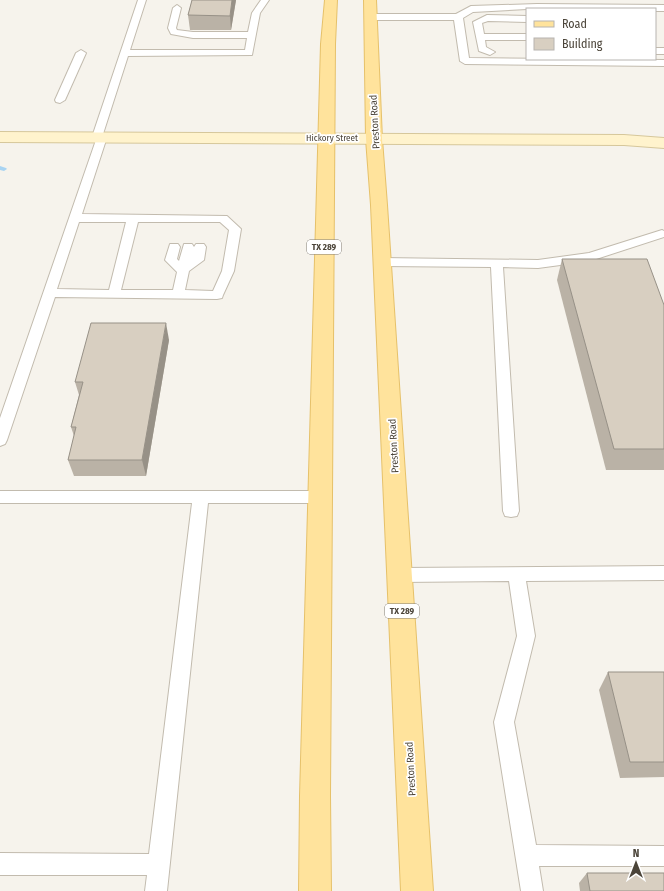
<svg xmlns="http://www.w3.org/2000/svg" width="664" height="891" viewBox="0 0 664 891" font-family="'Fira Sans Condensed',sans-serif">
<rect width="100%" height="100%" fill="#f6f3ec"/>
<g fill="none" stroke-linecap="round" stroke-linejoin="round">
<path fill="#a9d4f2" fill-rule="evenodd" d="M 0,166 L 6,168 L 7,169 L 4,171 L 0,170 Z"/>
<g stroke="#c2bbae" stroke-width="2">
<g id="lane">
<path d="M 138,0 L 146,0 L 130,50 L 245,50 L 247,38 L 193,38 L 171,34 L 168,28 L 173,8 L 177,5 L 181,8 L 176,28 L 177,30 L 193,32 L 248,32 L 252,13 L 261,0 L 269,0 L 260,13 L 252,55 L 128,56 L 103,134 L 107,137 L 82,214 L 227,216 L 241,229 L 234,271 L 223,295 L 222,298 L 217,299 L 55,297 L 7,440 L 5,444 L 0,446 L 0,418 L 96,140 L 92,137 ZM 79,222 L 126,222 L 109,290 L 57,289 ZM 138,222 L 220,222 L 229,230 L 222,271 L 213,291 L 185,290 L 189,271 L 204,260 L 206,247 L 204,244 L 196,244 L 194,247 L 192,244 L 184,244 L 179,261 L 177,259 L 180,247 L 178,244 L 170,244 L 165,260 L 177,272 L 173,290 L 121,290 Z"/>
<path d="M 537,4 L 664,5 L 664,11 L 655,11 L 655,9 L 527,9 L 473,12 L 463,18 L 469,58 L 664,60 L 664,66 L 465,64 L 460,61 L 454,20 L 370,20 L 366,17 L 370,14 L 456,14 L 471,6 Z"/>
<path d="M 487,15 L 527,16 L 527,22 L 488,21 L 482,23 L 484,34 L 527,34 L 527,40 L 485,40 L 486,47 L 495,52 L 490,55 L 479,51 L 473,22 Z"/>
<rect x="655" y="48" width="9" height="6"/>
<path d="M 81,50 L 86,53 L 65,100 L 60,103 L 56,102 L 55,100 L 76,53 Z"/>
<path d="M 662,230 L 664,231 L 664,237 L 590,261 L 538,268 L 503,267 L 519,511 L 517,516 L 511,517 L 505,516 L 503,511 L 491,267 L 382,266 L 378,265 L 376,262 L 378,259 L 382,258 L 538,260 L 589,253 Z"/>
<path d="M 0,491 L 321,491 L 327,493 L 329,497 L 327,501 L 321,503 L 208,503 L 167,891 L 145,891 L 147,875 L 0,875 L 0,853 L 149,854 L 192,503 L 0,503 Z"/>
<path d="M 664,566 L 664,580 L 526,581 L 535,636 L 514,722 L 536,845 L 664,846 L 664,866 L 539,866 L 543,891 L 521,891 L 494,722 L 517,636 L 509,581 L 400,582 L 394,580 L 392,575 L 394,570 L 400,568 Z"/>
</g>
</g>
<g stroke="#d6c79b" stroke-width="2">
<path id="secondary" d="M 0,132 L 624,135 L 664,138 L 664,148 L 624,145 L 0,142 Z"/>
</g>
<g stroke="#e6c16a" stroke-width="2">
<g id="primary">
<path d="M 325,0 L 337,0 L 335,44 L 330,796 L 331,891 L 299,891 L 300,796 L 321,44 Z"/>
<path d="M 364,0 L 376,0 L 382,139 L 387,205 L 433,891 L 401,891 L 371,205 L 366,139 Z"/>
</g>
</g>
<use href="#lane" fill="#fff" fill-rule="evenodd"/>
<use href="#secondary" fill="#fff3cd" fill-rule="evenodd"/>
<use href="#primary" fill="#ffe39c" fill-rule="evenodd"/>
</g>
<g fill="#bab2a6">
<path d="M 192,0 L 236,0 L 231,30 L 190,30 L 188,15 Z"/>
<path d="M 562,259 L 664,305 L 664,470 L 606,470 L 557,280 Z"/>
<path d="M 169,340 L 146,476 L 74,476 L 68,460 L 74,436 L 71,427 L 79,395 L 75,382 Z"/>
<path d="M 608,672 L 664,672 L 664,777 L 620,778 L 599,690 Z"/>
<path d="M 587,873 L 664,891 L 580,891 L 579,883 Z"/>
</g>
<g fill="#979187">
<path d="M 232,0 L 236,0 L 231,30 L 230,16 Z"/>
<path d="M 166,323 L 169,340 L 146,476 L 142,460 Z"/>
</g>
<g fill="#d8cfc1" stroke="#979187">
<path d="M 192,0 L 232,0 L 230,16 L 188,15 Z"/>
<path d="M 562,259 L 647,259 L 664,305 L 664,449 L 614,449 Z"/>
<path d="M 91,323 L 166,323 L 142,460 L 68,460 L 76,427 L 71,427 L 83,382 L 75,382 Z"/>
<path d="M 608,672 L 664,672 L 664,762 L 630,762 Z"/>
<path d="M 587,873 L 664,873 L 664,891 L 590,891 Z"/>
</g>
<g text-anchor="middle" stroke-width="3.5" stroke-linejoin="round" paint-order="stroke">
<g font-size="9" fill="#4b4439" stroke="#fff">
<text x="332" y="141">Hickory Street</text>
</g>
<g fill="#fff" stroke="#817c74" stroke-width="1">
<rect x="307" y="240" width="34" height="14" rx="3"/>
<rect x="385" y="604" width="34" height="14" rx="3"/>
</g>
<g font-size="9" font-weight="bold" fill="#4b4439">
<text x="324" y="250">TX 289</text>
<text x="402" y="614">TX 289</text>
</g>
<g font-size="10" fill="#4b4439" stroke="#fff">
<text transform="translate(374 122) rotate(-93)" y="4">Preston Road</text>
<text transform="translate(393 446) rotate(-93)" y="4">Preston Road</text>
<text transform="translate(410 769) rotate(-93)" y="4">Preston Road</text>
</g>
</g>
<rect x="526" y="8" width="130" height="52" fill="#ffffff" stroke="#b7b4b0"/>
<rect x="534" y="21" width="20" height="6" fill="#ffe39c" stroke="#b7b4b0"/>
<text x="562" y="28" font-size="12" fill="#4b4439">Road</text>
<rect x="534" y="38" width="20" height="12" fill="#d8cfc1" stroke="#b7b4b0"/>
<text x="562" y="48" font-size="12" fill="#4b4439">Building</text>
<g transform="translate(636 863)" stroke="#ffffff" stroke-width="3" paint-order="stroke">
<path d="M0-3L7 15L0 10L-7 15Z" fill="#4b4439"/>
<text y="-6" font-size="11" font-weight="bold" text-anchor="middle" fill="#4b4439">N</text>
</g>
</svg>
